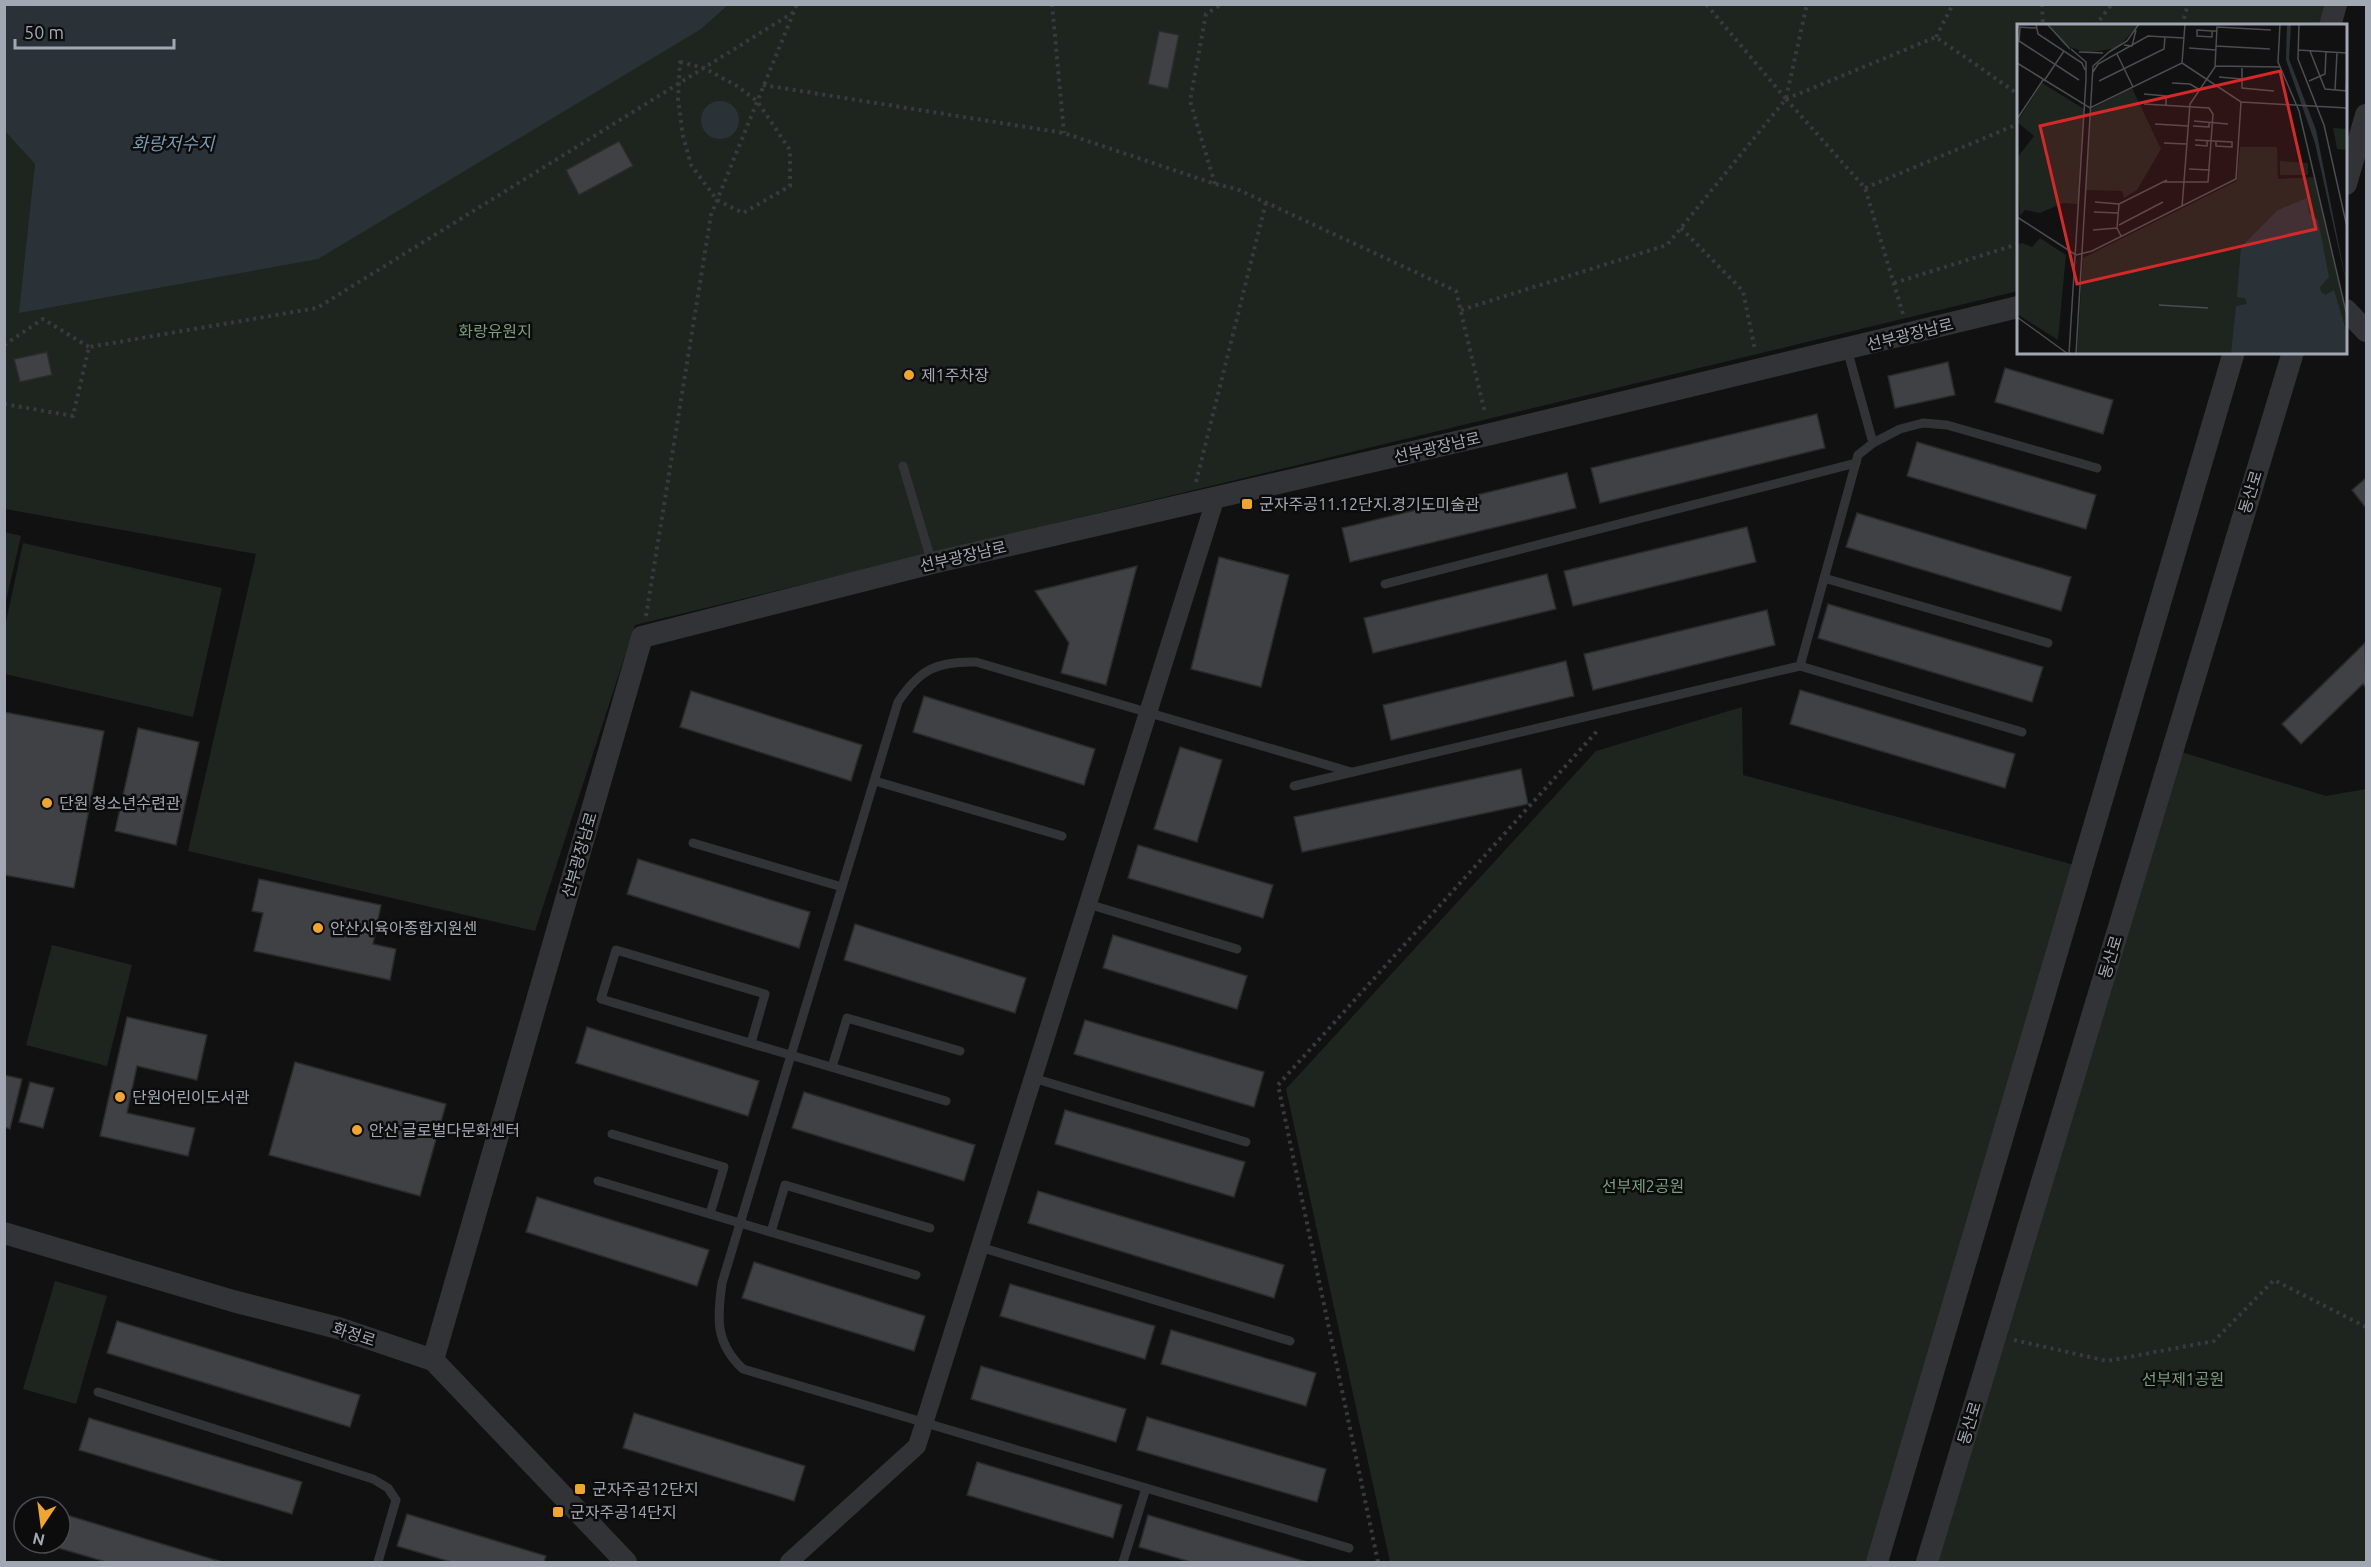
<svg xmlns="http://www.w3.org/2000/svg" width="2371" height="1567" viewBox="0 0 2371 1567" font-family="Ubuntu,'Noto Sans KR',sans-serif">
<rect width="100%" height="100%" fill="#111112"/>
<g fill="#1d251e">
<path d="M 4,5 L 2325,5 L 2319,25 L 2018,26 L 2018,291 L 635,625 L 535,931 L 188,851 L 256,554 L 5,509 Z"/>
<path d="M 5,532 L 21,536 L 5,605 L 4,532 Z"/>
<path d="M 23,543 L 222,588 L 193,717 L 5,674 L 5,626 Z"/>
<path d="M 1742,707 L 1743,775 L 2078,866 L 1873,1562 L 1390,1562 L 1286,1089 L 1596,751 Z"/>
<path d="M 2178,751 L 2326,796 L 2366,789 L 2366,1562 L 1938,1562 Z"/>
<path d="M 52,945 L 132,965 L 107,1066 L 26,1045 Z"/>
<path d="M 55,1281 L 107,1296 L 76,1404 L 23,1389 Z"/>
</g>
<g fill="#2a3238">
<path d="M 5,4 L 728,4 L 728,5 L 701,29 L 318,259 L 19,313 L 35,164 L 5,131 Z"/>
<circle cx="720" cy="120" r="19"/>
</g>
<g fill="#404145" stroke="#2b2b2e" stroke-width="1.5">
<path d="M 1159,31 L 1179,35 L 1168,89 L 1148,84 Z"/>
<path d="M 619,141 L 633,166 L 579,195 L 566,170 Z"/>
<path d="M 47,352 L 52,375 L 20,382 L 14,359 Z"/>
<path d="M 1948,362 L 1955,395 L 1895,408 L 1888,376 Z"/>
<path d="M 2005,368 L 2113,400 L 2103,434 L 1995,402 Z"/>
<path d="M 1817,414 L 1825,448 L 1600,503 L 1591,468 Z"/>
<path d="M 1917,442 L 2096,495 L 2086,529 L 1907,476 Z"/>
<path d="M 1567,473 L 1576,508 L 1350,562 L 1342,528 Z"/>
<path d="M 2366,478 L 2366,508 L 2352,490 Z"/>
<path d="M 1857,513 L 2071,577 L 2061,611 L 1846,547 Z"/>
<path d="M 1747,527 L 1756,562 L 1573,606 L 1564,571 Z"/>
<path d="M 1219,557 L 1289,575 L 1261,687 L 1191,669 Z"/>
<path d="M 1137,566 L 1106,685 L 1061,673 L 1069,643 L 1035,591 Z"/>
<path d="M 1547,574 L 1556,609 L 1373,653 L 1364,618 Z"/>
<path d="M 1828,604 L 2043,667 L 2032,702 L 1818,638 Z"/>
<path d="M 1767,610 L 1775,645 L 1593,690 L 1584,654 Z"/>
<path d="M 2365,643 L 2366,688 L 2363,684 L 2301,744 L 2282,724 Z"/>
<path d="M 1566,661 L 1574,696 L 1391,740 L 1383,705 Z"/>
<path d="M 1800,690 L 2015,754 L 2005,788 L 1790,724 Z"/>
<path d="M 691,691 L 862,745 L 851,781 L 680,727 Z"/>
<path d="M 924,696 L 1095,749 L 1084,785 L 913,732 Z"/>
<path d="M 4,712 L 104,731 L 74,888 L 4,875 Z"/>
<path d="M 138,728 L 199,742 L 176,845 L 115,831 Z"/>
<path d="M 1180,747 L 1222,760 L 1197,842 L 1154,829 Z"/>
<path d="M 1521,769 L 1528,804 L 1302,852 L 1294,817 Z"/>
<path d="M 1138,845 L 1273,885 L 1263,918 L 1128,878 Z"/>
<path d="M 638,859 L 810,912 L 799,948 L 627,894 Z"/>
<path d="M 259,879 L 381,905 L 373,944 L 396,949 L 390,980 L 254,951 L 263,913 L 252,911 Z"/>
<path d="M 855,924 L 1026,978 L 1015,1013 L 844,960 Z"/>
<path d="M 1113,935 L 1247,976 L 1237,1009 L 1103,968 Z"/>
<path d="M 127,1017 L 207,1035 L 197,1080 L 137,1066 L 127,1113 L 195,1128 L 188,1156 L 100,1136 Z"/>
<path d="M 1085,1020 L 1264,1072 L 1254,1107 L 1074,1054 Z"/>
<path d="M 587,1027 L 759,1081 L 748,1116 L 576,1063 Z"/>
<path d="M 295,1062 L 446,1104 L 420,1196 L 269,1155 Z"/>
<path d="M 4,1075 L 22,1079 L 10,1129 L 4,1127 Z"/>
<path d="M 30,1082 L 54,1088 L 43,1128 L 19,1122 Z"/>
<path d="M 804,1092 L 975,1145 L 964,1181 L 792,1128 Z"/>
<path d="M 1065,1110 L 1245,1162 L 1234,1197 L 1055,1144 Z"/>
<path d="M 1038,1191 L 1284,1265 L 1274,1298 L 1028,1223 Z"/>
<path d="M 537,1197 L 709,1250 L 697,1286 L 526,1232 Z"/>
<path d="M 754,1262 L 925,1316 L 914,1351 L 742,1298 Z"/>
<path d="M 1010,1284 L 1155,1326 L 1145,1359 L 1000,1316 Z"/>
<path d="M 117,1321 L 360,1395 L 350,1427 L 107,1353 Z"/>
<path d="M 1171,1330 L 1316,1373 L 1306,1406 L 1161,1364 Z"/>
<path d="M 981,1366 L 1126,1409 L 1116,1442 L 971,1399 Z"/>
<path d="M 634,1413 L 805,1466 L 794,1501 L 623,1448 Z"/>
<path d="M 1147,1417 L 1326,1469 L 1317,1502 L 1137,1450 Z"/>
<path d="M 89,1418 L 302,1482 L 292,1514 L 79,1450 Z"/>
<path d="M 977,1462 L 1122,1505 L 1113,1538 L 967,1495 Z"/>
<path d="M 60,1513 L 222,1562 L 106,1562 L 48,1545 L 48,1543 L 60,1543 Z"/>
<path d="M 407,1514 L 546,1556 L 544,1562 L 451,1562 L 397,1546 Z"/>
<path d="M 1148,1515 L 1307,1562 L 1191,1562 L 1139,1547 Z"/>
</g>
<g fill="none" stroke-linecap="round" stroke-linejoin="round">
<g stroke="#383a3e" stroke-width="4" stroke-dasharray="3 4.5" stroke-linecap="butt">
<path d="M 1052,4 L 1064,133"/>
<path d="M 2042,4 L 2043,26"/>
<path d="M 2095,26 L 2112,4"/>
<path d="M 2182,26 L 2188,4"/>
<path d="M 1936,37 L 1953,4"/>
<path d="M 680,62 L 704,68 L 737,86 L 757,101 L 790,150 L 790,186 L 743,213 L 717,200 L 691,165 L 683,136 L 678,99 Z"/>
<path d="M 763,85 L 1064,133 L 1215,184 L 1237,189 L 1456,291 L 1485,413"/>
<path d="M 1786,98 L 1807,4"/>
<path d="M 1786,99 L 1865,188 L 1903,314"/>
<path d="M 1786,99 L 1936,37 L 2018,94"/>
<path d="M 1215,184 L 1190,101 L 1206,14 L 1222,4"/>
<path d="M 1865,188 L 2018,124"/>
<path d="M 1681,228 L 1743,291 L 1755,350"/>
<path d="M 1894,283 L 2018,244"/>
<path d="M 1461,310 L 1667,245 L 1786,99 L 1706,4"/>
<path d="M 4,345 L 43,319 L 89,347"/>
<path d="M 4,404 L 73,416 L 89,347 L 317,308 L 794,12"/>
<path d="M 1196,482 L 1266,202"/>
<path d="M 646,616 L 711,215 L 797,4"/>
<path d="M 2014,1340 L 2107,1361 L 2214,1341 L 2274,1280 L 2366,1327"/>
<path d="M 1378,1562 L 1278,1085 L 1598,730"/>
</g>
<g stroke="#323337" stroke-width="9">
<path d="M 1873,443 L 1900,429 L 1923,423 L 1947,425 L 2097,468"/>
<path d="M 903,466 L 932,563"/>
<path d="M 1824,578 L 2048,643"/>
<path d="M 1385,584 L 1856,463"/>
<path d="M 1800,666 L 2022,732"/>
<path d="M 875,781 L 1062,836"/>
<path d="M 1294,786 L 1800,666 L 1858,455 L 1873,443 L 1847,349"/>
<path d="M 693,843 L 842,887"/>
<path d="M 1088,904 L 1237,949"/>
<path d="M 751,1043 L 765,994 L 616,950 L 601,999 L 946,1101"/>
<path d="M 832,1067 L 847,1018 L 960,1051"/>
<path d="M 1033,1078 L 1246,1142"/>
<path d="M 612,1134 L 724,1167 L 710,1214"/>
<path d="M 598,1181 L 916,1275"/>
<path d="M 771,1232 L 785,1185 L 930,1228"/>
<path d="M 980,1247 L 1290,1341"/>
<path d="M 98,1392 L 373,1479 L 388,1488 L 396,1500 L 378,1562"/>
<path d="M 1349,1548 L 743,1369 C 715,1343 717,1318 722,1283 L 898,702 C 920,669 937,661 976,662 L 1351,772"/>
<path d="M 1123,1562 L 1146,1488"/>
</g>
<path stroke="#323337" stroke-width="18" d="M 789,1562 L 917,1446 L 1216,497"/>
<g stroke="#323337" stroke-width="22">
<path d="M 2330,26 L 2336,4"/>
<path d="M 2346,184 L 2366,115"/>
<path d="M 2346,310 L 2366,331"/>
<path d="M 4,1233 L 233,1301 L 338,1328 L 433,1360 L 626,1562"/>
<path d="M 433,1360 L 642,637 L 932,563 L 1491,434 L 2018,307"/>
<path d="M 1877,1562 L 2234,352"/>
<path d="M 1927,1562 L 2293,352"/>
</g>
</g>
<g fill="#f0a52c" stroke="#0c0c0d" stroke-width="2">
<circle cx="909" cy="375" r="6"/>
<rect x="1241" y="498" width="12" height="12" rx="3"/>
<circle cx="47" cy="803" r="6"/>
<circle cx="318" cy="928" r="6"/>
<circle cx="120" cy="1097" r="6"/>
<circle cx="357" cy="1130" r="6"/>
<rect x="574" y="1483" width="12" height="12" rx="3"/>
<rect x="552" y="1506" width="12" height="12" rx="3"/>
</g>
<g text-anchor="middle" stroke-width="5" stroke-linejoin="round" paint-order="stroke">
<g font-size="16" fill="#799e7a" stroke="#0c0c0d">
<text x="495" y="337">화랑유원지</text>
<text x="1643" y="1192">선부제2공원</text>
<text x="2183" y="1385">선부제1공원</text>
</g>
<g font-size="16" fill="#a2a8b3" stroke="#0c0c0d">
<text transform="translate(1910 334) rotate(-14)" y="6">선부광장남로</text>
<text transform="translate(1437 447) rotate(-13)" y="6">선부광장남로</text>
<text transform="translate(2250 492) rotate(-73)" y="6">동산로</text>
<text transform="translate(963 556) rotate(-13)" y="6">선부광장남로</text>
<text transform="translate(579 855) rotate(-74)" y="6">선부광장남로</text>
<text transform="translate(2110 957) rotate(-73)" y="6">동산로</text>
<text transform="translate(354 1334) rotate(18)" y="6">화정로</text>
<text transform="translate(1969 1423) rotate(-73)" y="6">동산로</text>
</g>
<g font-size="16" fill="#a2a8b3" stroke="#0c0c0d" text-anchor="start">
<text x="921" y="381">제1주차장</text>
<text x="1259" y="510">군자주공11.12단지.경기도미술관</text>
<text x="59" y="809">단원 청소년수련관</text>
<text x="330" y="934">안산시육아종합지원센</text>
<text x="132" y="1103">단원어린이도서관</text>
<text x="369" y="1136">안산 글로벌다문화센터</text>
<text x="592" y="1495">군자주공12단지</text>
<text x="570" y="1518">군자주공14단지</text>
</g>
<g font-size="18" font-style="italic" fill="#7998ae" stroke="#0c0c0d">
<text x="173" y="150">화랑저수지</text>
</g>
</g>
<g transform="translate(2017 24)">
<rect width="330" height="330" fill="#111112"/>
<path d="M 123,0 L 100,24 L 70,29 L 47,21 L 32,1 ZM 25,59 L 67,85 L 62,180 L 46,179 L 23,189 L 8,186 L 3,192 L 0,134 L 17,112 L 0,98 ZM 115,64 L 144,125 L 120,166 L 107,174 L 105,167 L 69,166 L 74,85 ZM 316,104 L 330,105 L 330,126 L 320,125 ZM 223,123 L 260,123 L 261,155 L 297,153 L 330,295 L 330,330 L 60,330 L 66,234 L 220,157 ZM 263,137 L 291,139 L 291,151 L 263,151 ZM 23,214 L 49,231 L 41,316 L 0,290 L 0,221 L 5,219 L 15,223 Z" fill="#1d251e"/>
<path d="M 270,0 L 274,0 L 272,35 L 299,106 L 330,262 L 298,119 L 269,36 ZM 290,174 L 292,189 L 301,196 L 312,253 L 303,263 L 304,268 L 308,271 L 317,266 L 330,310 L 330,330 L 214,330 L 219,282 L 230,280 L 228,274 L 220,273 L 224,223 L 261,186 Z" fill="#2a3238"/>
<path fill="none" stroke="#4b4d52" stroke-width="1.5" d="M 19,0 L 21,10 L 65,39 L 68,46M 30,0 L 53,25M 263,0 L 261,38 L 282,87 L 330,292M 282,0 L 281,35 L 307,101 L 330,203M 0,3 L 19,4M 3,4 L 2,17 L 62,56M 195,7 L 195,13 L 180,12 L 180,6 L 195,7 L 200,7M 107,21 L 115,22 L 119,6M 199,22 L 253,25M 172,24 L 199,26M 281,26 L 330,29M 293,27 L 308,65 L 330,67M 62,28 L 86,29M 92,28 L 110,17 L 122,0M 100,30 L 116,63M 0,39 L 73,84 L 165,39 L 168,0M 165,39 L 224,78 L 330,84M 198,42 L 263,43M 225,44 L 225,64 L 257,67M 76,48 L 81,40 L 131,12 L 167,14M 202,53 L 224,55M 27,57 L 47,27M 82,57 L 147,25 L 148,13M 292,57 L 308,50 L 309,28M 155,59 L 173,60 L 183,66M 318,66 L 320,29M 329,67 L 330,47M 127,70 L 149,72 L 149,81M 127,80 L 192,84 L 196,90 L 191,158 L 145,158M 0,95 L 26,56M 177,97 L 211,100M 138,100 L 171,102M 176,102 L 192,103 L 192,98M 178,116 L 215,118 L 215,123 L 199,122 L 199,117M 147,119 L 169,120M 178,121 L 190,122 L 190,116M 172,145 L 193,146M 78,178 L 102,180M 165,183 L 173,80 L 198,43 L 200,3 L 254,6M 77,188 L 101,189M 0,193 L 59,231M 102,201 L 146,178M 76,206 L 100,204M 104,212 L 100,204 L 102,180 L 150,156M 59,231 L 75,227 L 219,155 L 224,78M 142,281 L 191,284M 0,293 L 51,330M 52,330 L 69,56 L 69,38 L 54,25M 59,330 L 76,42 L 92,28"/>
<path fill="#d62828" fill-opacity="0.15" stroke="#d62828" stroke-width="3" d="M 263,47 L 299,205 L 60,260 L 23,102 Z"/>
<rect width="330" height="330" fill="none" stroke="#a2a8b3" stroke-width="3"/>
</g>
<rect width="2371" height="1567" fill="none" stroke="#a2a8b3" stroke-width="12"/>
<g transform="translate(42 1525) rotate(193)"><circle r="28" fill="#0c0c0d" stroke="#484a4f" stroke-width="1.5"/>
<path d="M0-4.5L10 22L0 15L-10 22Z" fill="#f0a52c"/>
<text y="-9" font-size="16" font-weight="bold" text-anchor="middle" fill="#a2a8b3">N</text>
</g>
<path d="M15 39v9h159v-9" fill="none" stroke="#a2a8b3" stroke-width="3"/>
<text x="24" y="39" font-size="18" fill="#a2a8b3" stroke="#0c0c0d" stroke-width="4.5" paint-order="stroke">50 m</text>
</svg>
